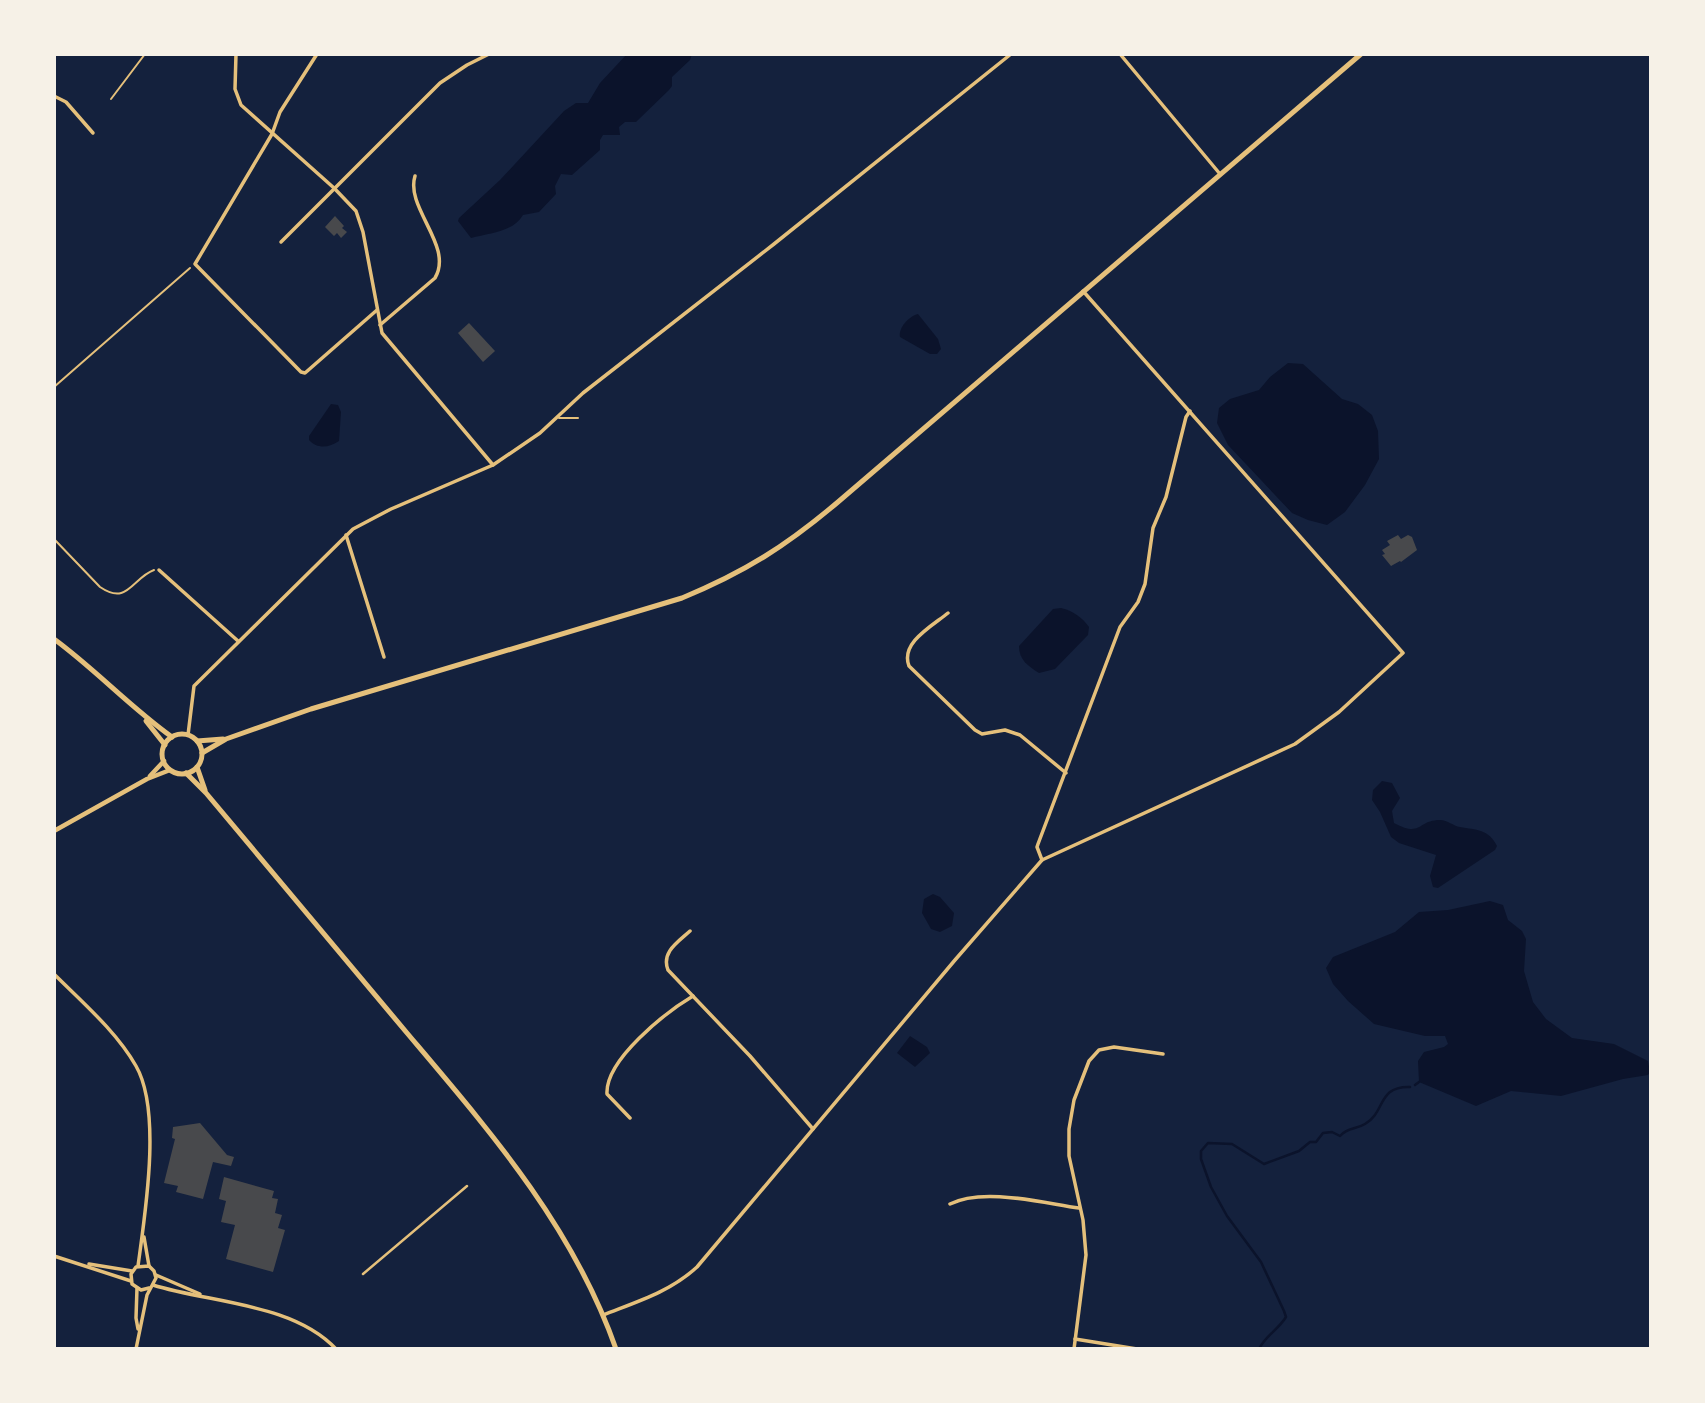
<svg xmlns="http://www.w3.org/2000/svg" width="1705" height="1403" viewBox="0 0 1705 1403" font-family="'Archivo Narrow',sans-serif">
<rect width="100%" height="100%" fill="#14213d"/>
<g fill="#0b132b">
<path d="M 627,54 L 692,54 L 690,60 L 672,77 L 672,86 L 669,90 L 636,122 L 625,122 L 619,127 L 620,135 L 603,135 L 600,140 L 600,150 L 572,175 L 561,174 L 555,186 L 556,194 L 539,212 L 523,215 C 513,232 490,233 471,238 L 458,221 L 459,218 L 500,180 L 564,111 L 576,103 L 588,103 L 600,83 Z"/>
<path d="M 918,314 L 938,339 L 941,349 L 937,354 L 930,354 L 900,337 C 898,328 909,316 918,314 Z"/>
<path d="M 1288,363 L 1303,364 L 1342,399 L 1358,404 L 1372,415 L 1378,431 L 1379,459 L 1365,485 L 1345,512 L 1327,525 L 1308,520 L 1292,513 L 1228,445 L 1217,423 L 1219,408 L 1230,399 L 1259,390 L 1270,377 Z"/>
<path d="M 331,404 L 338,405 L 341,412 L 339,441 C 329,448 317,449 309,440 L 309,436 Z"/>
<path d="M 1061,608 C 1073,611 1082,617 1089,627 L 1088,635 L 1055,669 L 1039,673 C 1028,666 1019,660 1019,646 L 1053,609 Z"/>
<path d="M 1382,781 L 1392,783 L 1400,798 L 1392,811 L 1394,823 C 1422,838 1417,820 1440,820 C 1448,820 1453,826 1460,827 C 1476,830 1489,829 1497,846 L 1495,850 L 1438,888 L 1433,887 L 1430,876 L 1436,855 L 1399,843 L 1391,837 L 1380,812 L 1372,800 L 1373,790 Z"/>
<path d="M 933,894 L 940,897 L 954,913 L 952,926 L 940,932 L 931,929 L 922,913 L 924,899 Z"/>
<path d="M 1490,901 L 1503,905 L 1508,920 L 1522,931 L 1526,939 L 1524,971 L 1533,1002 L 1546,1019 L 1572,1038 L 1614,1044 L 1648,1061 L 1650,1072 L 1648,1075 L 1623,1079 L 1561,1096 L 1511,1091 L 1476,1106 L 1419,1082 L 1418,1061 L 1424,1052 L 1444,1047 L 1448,1044 L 1445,1036 L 1425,1036 L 1374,1024 L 1348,1001 L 1333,984 L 1326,968 L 1333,957 L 1395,932 L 1419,912 L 1448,910 Z"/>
<path d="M 910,1036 L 927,1047 L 930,1053 L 915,1067 L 897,1053 Z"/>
</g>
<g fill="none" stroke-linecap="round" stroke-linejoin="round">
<g stroke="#0b132b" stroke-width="2.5">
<path d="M 1415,1085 L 1419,1082"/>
<path d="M 1259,1349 C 1266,1335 1278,1330 1286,1317 L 1284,1311 L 1261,1262 L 1227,1216 L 1211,1187 L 1201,1159 L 1201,1151 L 1208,1143 L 1232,1144 L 1264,1164 L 1299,1151 L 1310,1142 L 1316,1142 L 1323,1133 L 1332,1132 L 1340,1136 C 1348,1127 1355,1130 1365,1124 C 1386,1112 1377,1086 1410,1087"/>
</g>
</g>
<g fill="#48494c">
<path d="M 335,216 L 344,226 L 342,228 L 347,232 L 341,238 L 337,233 L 334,236 L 325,227 Z"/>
<path d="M 469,323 L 495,351 L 483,362 L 458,333 Z"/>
<path d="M 1398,535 L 1401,539 L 1408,535 L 1412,537 L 1417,550 L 1401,562 L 1400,561 L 1391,566 L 1382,555 L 1385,554 L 1382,550 L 1390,545 L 1387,541 Z"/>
<path d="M 200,1123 L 227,1155 L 234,1157 L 231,1166 L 213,1162 L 203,1199 L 176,1192 L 178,1186 L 164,1183 L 175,1139 L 172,1138 L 173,1127 Z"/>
<path d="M 224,1177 L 274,1191 L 272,1198 L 278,1199 L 275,1213 L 282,1215 L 278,1228 L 285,1230 L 273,1272 L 226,1259 L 235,1225 L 221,1222 L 226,1201 L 219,1199 Z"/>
</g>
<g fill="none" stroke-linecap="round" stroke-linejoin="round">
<g stroke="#e5c07b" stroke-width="2">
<path d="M 54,387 L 190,268"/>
<path d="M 54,539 L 100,587 C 128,606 132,578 154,570"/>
</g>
<g stroke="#e5c07b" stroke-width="2">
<path d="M 111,99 L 145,54"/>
<path d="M 559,418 L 578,418"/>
</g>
<path stroke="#e5c07b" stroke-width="2.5" d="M 363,1274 L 467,1186"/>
<g stroke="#e5c07b" stroke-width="3.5">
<path d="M 236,54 L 235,89 L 241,105 L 334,188 L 356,211 L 363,232 L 382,333 L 493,465"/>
<path d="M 317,54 L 280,112 L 272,134 L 195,264 L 301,372 L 305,373 L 377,310"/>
<path d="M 1120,54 L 1220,174"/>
<path d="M 54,96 L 66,102 L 93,133"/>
<path d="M 281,242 L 440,83 L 467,65 L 489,54"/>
<path d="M 380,325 L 435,278 C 454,246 405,208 415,176"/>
<path d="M 346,535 L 384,657"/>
<path d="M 159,570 L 238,641"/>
<path d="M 948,613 C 932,626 900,643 909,666 L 975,730 L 982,734 L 1005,730 L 1020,735 L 1066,773"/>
<path d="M 188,735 L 194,686 L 353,529 L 391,509 L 493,465 L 540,433 L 583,393 L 774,244 L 1011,54"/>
<path d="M 1042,860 L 1037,847 L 1038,844 L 1120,627 L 1138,602 L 1145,584 L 1153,528 L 1166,497 L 1186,417 L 1190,411"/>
<path d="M 690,931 C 678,942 661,952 668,970 L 750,1056 L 813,1129"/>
<path d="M 54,974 C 82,1002 116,1031 136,1066 C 162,1111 145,1214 138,1266"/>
<path d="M 630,1118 L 607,1094 C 605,1060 666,1012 693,996"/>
<path d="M 950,1204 C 983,1187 1043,1203 1079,1208"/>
<path d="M 144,1237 L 149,1266"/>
<path d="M 54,1256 L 131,1281"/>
<path d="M 89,1264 L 132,1271"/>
<path d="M 156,1275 L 200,1294"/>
<path d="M 153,1285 C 210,1303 293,1303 336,1349"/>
<path d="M 137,1288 L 136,1318 L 138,1329"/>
<path d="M 603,1315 C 636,1302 670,1292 697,1267 L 955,960 L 1042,860 L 1295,744 L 1339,712 L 1403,653 L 1083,291"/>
<path d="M 1075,1339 L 1137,1349"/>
<path d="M 136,1349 L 147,1295 L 156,1278 L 154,1271 L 149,1266 L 136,1267 L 131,1274 L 132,1284 L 141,1290 L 149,1288"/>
<path d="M 1074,1349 L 1086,1255 L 1083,1220 L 1069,1156 L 1069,1129 L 1074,1100 L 1089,1061 L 1099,1050 L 1114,1047 L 1163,1054"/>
</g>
<g stroke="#e5c07b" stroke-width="4.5">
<path d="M 150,776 L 164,761"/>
<path d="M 54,831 L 147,779 L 170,770"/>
</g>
<g stroke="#e5c07b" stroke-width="5">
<path d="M 54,639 C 95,669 130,707 172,737"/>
<path d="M 146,721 L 165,745"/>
<circle cx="182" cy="754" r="20"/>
<path d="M 197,741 L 223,739"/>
<path d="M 202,753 L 226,739 L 311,709 L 682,598 C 745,572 786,546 838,502 L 1361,54"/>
<path d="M 197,767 L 205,790"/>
<path d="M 186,773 L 206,793 C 273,873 340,953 407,1033 C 489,1130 573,1226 616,1349"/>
</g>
</g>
<rect width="1705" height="1403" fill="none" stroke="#f6f1e7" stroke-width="112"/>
</svg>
